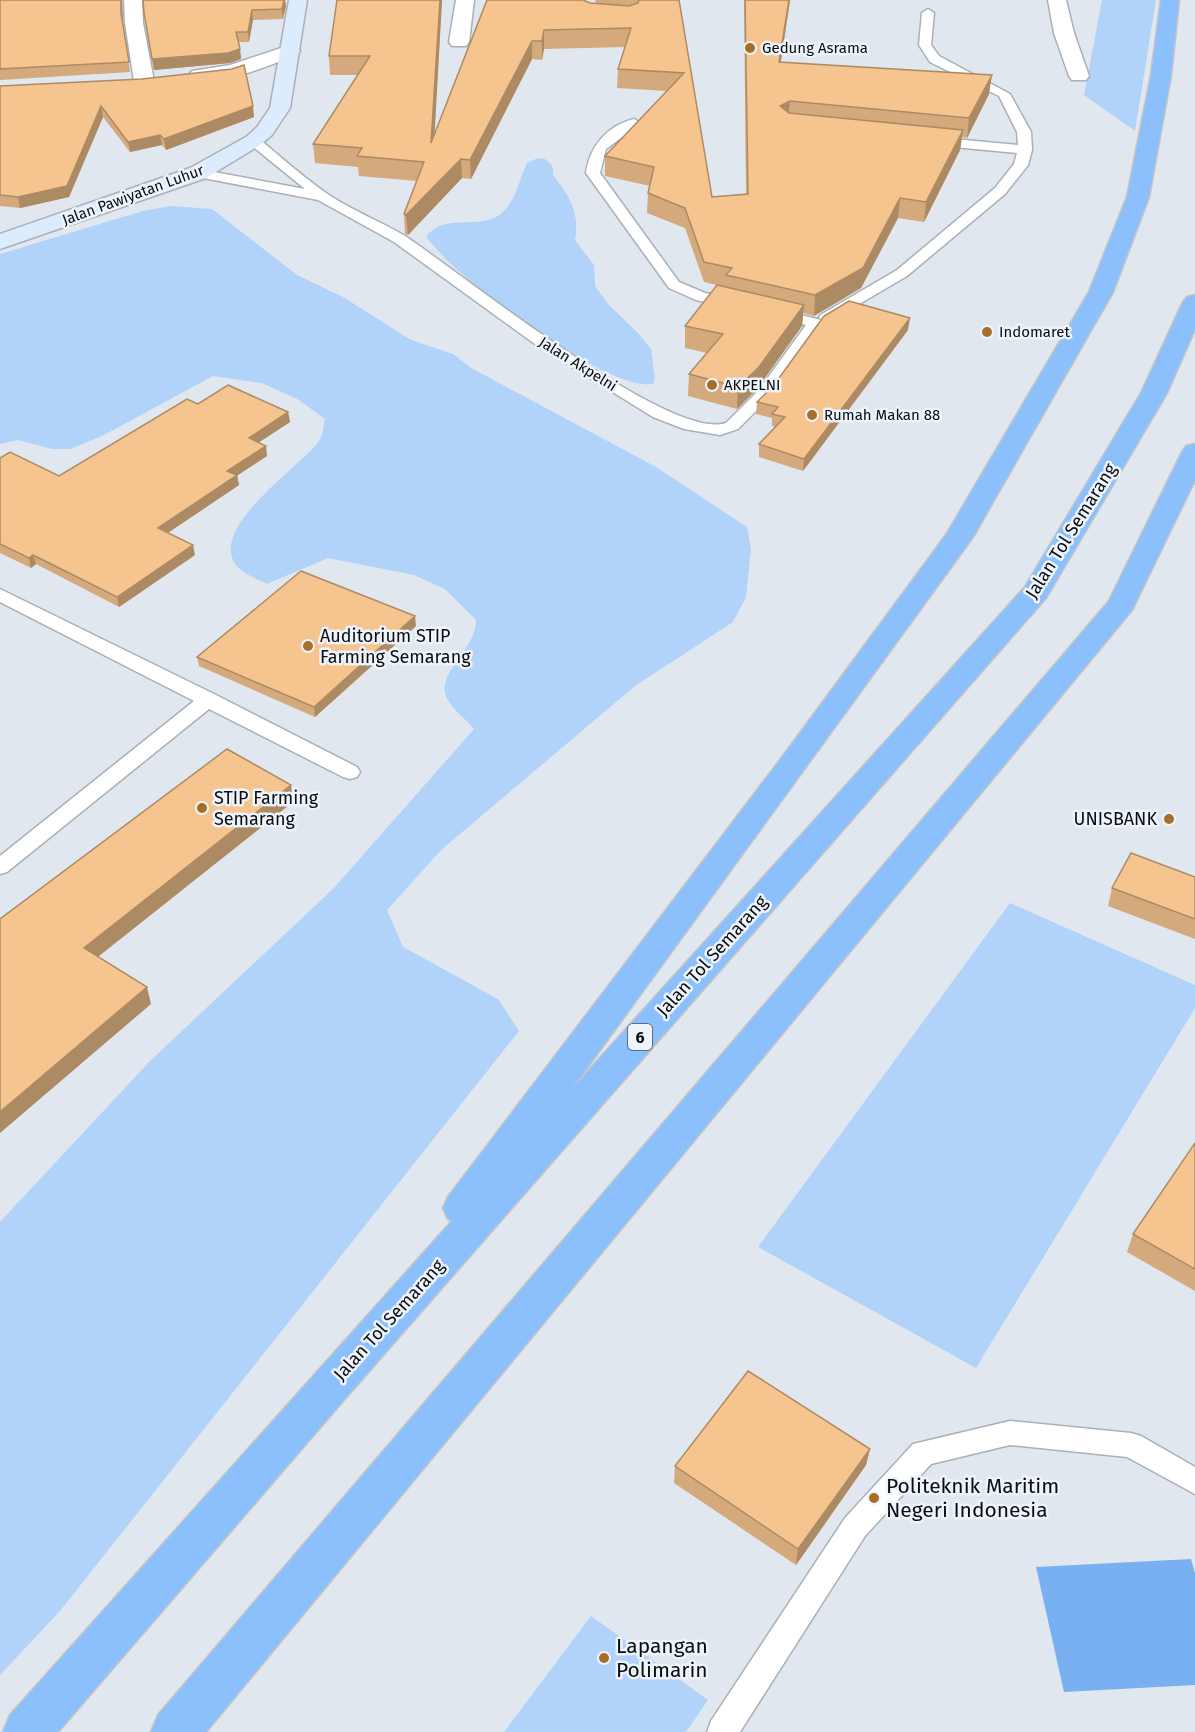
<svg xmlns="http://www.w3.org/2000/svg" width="1195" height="1732" viewBox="0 0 1195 1732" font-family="'Fira Sans',sans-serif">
<rect width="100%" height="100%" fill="#e1e7ef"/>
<g fill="#b1d2f9">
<path d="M 1102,0 L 1156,0 L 1135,131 L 1084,95 Z"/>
<path d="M 538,158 L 545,159 C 551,164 554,167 553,175 C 569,196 580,211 575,240 L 594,265 L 595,286 L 608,304 L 638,333 L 651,349 L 655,379 L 653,384 C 610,392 484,295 451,264 C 442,256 434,246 426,237 C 444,211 481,232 502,213 C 516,200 519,180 527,163 Z"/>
<path d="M 171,206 L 212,209 L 297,275 L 343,297 L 411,340 L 453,354 L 471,368 L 656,467 L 747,527 L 751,549 L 746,597 L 733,622 L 635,686 L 441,850 L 387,910 L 403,947 L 498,999 L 519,1031 L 60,1611 L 0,1675 L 0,1222 L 150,1061 L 334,888 L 474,729 C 466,719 454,711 448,700 C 432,675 477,650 476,620 L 445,589 L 414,575 L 328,558 L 267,584 C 256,578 239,573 233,560 C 216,522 300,467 319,441 C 323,436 323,426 325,419 L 299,400 L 262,383 L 213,376 L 102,436 L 70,449 L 52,449 L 18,440 L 0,444 L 0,254 L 143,211 Z"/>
<path d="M 1010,903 L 1195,985 L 1195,1008 L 976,1368 L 758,1247 Z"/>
<path d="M 591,1616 L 708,1700 L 686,1732 L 504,1732 Z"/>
</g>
<path fill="#78b0f1" d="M 1191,1559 L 1195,1573 L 1195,1685 L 1064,1692 L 1036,1567 Z"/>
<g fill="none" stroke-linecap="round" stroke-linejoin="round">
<g stroke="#aab0b7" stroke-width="3">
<g id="lane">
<path d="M 928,9 L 934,13 L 931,45 L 939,56 L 1010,94 L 1031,132 L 1032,150 L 1028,165 L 1005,194 L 907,276 L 832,320 L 822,320 L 824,323 L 771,396 L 738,429 L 720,435 L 684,429 L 653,417 L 535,344 L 394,242 L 318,200 L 198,177 L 191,173 L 198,169 L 305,189 L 246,141 L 253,137 L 258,138 C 281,157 304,178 329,195 C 353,211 380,221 405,236 C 460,272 669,442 726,423 L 759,390 L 806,325 L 772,317 L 769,314 L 772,311 L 777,309 L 821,320 L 819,317 L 822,314 L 897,270 L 995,188 L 1014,164 L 1017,153 L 933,145 L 926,141 L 933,137 L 1018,145 L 1017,132 L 999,96 L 930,62 L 919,45 L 922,13 Z"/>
<path d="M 634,119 L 641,123 L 606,149 L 600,173 L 679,282 L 705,293 L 740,301 L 743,304 L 740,307 L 735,309 L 696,300 L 669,288 L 586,173 C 589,147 608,125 634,119 Z"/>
<path d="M 0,589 L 216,695 L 357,767 L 360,772 L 357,777 L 350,779 L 343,777 L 209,709 L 7,872 L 0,874 L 0,856 L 194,701 L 0,602 Z"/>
<path d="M 1010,1421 L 1131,1433 L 1141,1436 L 1195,1467 L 1195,1494 L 1127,1457 L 1010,1445 L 931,1464 L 865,1536 L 740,1732 L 707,1732 L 711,1721 L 845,1518 L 913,1444 Z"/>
</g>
</g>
<g stroke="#aab0b7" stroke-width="3">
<g id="street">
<path d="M 124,0 L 142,0 L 143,23 L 154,81 L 151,85 L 137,85 L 134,81 L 125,23 Z"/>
<path d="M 456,0 L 474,0 L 469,42 L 466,46 L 452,46 L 449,42 Z"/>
<path d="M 1048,0 L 1066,0 L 1074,33 L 1089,76 L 1086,80 L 1072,80 L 1069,76 L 1054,33 Z"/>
<path d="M 290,45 L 297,47 L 300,51 L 297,55 C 268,65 223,87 192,79 L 189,75 L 192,71 L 230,65 Z"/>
</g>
</g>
<g stroke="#aab0b7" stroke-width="3">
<path id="secondary" d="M 289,0 L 307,0 L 290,108 L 272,135 L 260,145 L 206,178 L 0,249 L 0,234 L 190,168 L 246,137 L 257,127 L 270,108 Z"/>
</g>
<g stroke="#c4c5c5" stroke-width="3">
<g id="highway">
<path d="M 1161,0 L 1179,0 L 1171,75 L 1149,197 L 1113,292 L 973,537 L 571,1090 L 1025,587 L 1141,393 L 1183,302 L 1187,297 L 1195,295 L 1195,329 L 1167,393 L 1046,598 L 343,1401 L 58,1732 L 3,1732 L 10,1715 L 452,1221 L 448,1219 L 443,1208 L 448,1197 L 783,756 L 946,535 L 1089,292 L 1127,197 L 1151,75 Z"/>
<path d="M 1195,444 L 1195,480 L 1132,610 L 206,1732 L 151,1732 L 158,1715 L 1109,601 L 1182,452 L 1186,446 Z"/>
</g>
</g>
<use href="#lane" fill="#fff" fill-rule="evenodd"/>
<use href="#street" fill="#fff" fill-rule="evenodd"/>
<use href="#secondary" fill="#dcecfe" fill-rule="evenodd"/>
<use href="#highway" fill="#8cc0fc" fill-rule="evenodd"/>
</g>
<g fill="#d4a97b">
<path d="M 0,0 L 122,0 L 123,23 L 130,72 L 0,80 Z"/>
<path d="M 143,0 L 285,0 L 286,6 L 283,19 L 253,20 L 249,42 L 239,42 L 241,59 L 230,63 L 154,70 L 144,13 Z"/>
<path d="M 337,0 L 442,0 L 434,136 L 487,0 L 596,3 L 595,0 L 679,0 L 712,197 L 746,194 L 744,0 L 790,0 L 781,62 L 989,94 L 967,138 L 962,137 L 960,150 L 924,222 L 898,218 L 861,288 L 814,316 L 803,313 L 802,326 L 757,389 L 737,409 L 688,396 L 689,374 L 707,353 L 685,348 L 685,326 L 725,287 L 704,282 L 685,228 L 647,213 L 648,193 L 650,186 L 605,176 L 605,156 L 667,91 L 617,88 L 618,69 L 625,47 L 544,49 L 542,60 L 532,59 L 471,179 L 462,178 L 408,235 L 405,234 L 404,214 L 417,181 L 359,176 L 358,167 L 315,163 L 313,144 L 358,75 L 330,75 L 329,56 Z"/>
<path d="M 0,86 L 254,117 L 166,150 L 162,145 L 130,152 L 103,117 L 69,197 L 20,208 L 0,206 Z"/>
<path d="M 908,330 L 803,471 L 759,457 L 759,444 L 776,427 L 772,426 L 772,418 L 756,414 L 757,402 Z"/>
<path d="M 198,404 L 288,412 L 290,422 L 258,443 L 267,456 L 237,475 L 239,485 L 168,533 L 195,555 L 119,607 L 36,564 L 31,568 L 0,553 L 0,458 L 59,476 Z"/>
<path d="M 416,626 L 315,717 L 199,666 L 197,657 Z"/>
<path d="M 1195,877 L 1195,939 L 1108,906 L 1112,888 Z"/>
<path d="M 1195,1143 L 1195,1291 L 1127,1252 L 1133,1234 Z"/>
<path d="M 870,1449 L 866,1465 L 796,1565 L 674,1483 L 675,1466 Z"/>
</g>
<g fill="#ac8a64">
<path d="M 121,0 L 122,0 L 123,23 L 130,72 L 121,13 Z"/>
<path d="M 284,0 L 285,0 L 286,6 L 283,19 L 282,9 Z"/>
<path d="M 440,0 L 442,0 L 433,162 L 431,143 Z"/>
<path d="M 789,0 L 790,0 L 778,80 L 779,62 Z"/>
<path d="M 252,10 L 253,20 L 249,42 L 248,32 Z"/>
<path d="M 544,30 L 544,49 L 542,60 L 542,41 Z"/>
<path d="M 532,41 L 532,59 L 471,179 L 470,160 Z"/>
<path d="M 240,49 L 241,59 L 230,63 L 154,70 L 152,59 Z"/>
<path d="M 992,75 L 989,94 L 967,138 L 969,118 Z"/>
<path d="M 790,101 L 788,120 L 780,106 Z"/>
<path d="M 101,106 L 103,117 L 69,197 L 20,208 L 18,197 Z"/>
<path d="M 253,106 L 254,117 L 166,150 L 164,139 Z"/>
<path d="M 963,130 L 960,150 L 924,222 L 926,202 Z"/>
<path d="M 160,135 L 162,145 L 130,152 L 128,142 Z"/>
<path d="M 461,159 L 462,178 L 408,235 L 406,215 Z"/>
<path d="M 900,198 L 898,218 L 861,288 L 814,316 L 815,295 Z"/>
<path d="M 804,305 L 802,326 L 757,389 L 737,409 L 738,387 Z"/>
<path d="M 910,318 L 908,330 L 803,471 L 804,459 Z"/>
<path d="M 288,412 L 290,422 L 250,448 L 249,438 Z"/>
<path d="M 266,446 L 267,456 L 229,481 L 227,471 Z"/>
<path d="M 237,475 L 239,485 L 160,538 L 158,528 Z"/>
<path d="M 193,545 L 195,555 L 119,607 L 117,597 Z"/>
<path d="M 33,555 L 36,564 L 31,568 L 29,558 Z"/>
<path d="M 415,616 L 416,626 L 315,717 L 314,707 Z"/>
<path d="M 291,785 L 293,802 L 89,964 L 84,948 Z"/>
<path d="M 147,987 L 151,1004 L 0,1133 L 0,1112 Z"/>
<path d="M 870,1449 L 866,1465 L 796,1565 L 798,1549 Z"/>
</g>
<g fill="#f6c58f" stroke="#ac8a64" stroke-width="1.5">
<path d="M 0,0 L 121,0 L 121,13 L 129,62 L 0,69 Z"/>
<path d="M 143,0 L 284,0 L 282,9 L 252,10 L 248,32 L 236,32 L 240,49 L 228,53 L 152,59 L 144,13 Z"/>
<path d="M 337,0 L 440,0 L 431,143 L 487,0 L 583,0 L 590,3 L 629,6 L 638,3 L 639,0 L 679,0 L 712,197 L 748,194 L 745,0 L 789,0 L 779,62 L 992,75 L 969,118 L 790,101 L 780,106 L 789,113 L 963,130 L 926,202 L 900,198 L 863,268 L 815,295 L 726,275 L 732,268 L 704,262 L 685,208 L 648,193 L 654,167 L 605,156 L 684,73 L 618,69 L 631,28 L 544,30 L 542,41 L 532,41 L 470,160 L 461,159 L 406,215 L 404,214 L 424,162 L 357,156 L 362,148 L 313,144 L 370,56 L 329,56 Z"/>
<path d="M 244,65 L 253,106 L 164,139 L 160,135 L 128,142 L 101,106 L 67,186 L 18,197 L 0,195 L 0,86 L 142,79 L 232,69 Z"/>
<path d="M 717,285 L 804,305 L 759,367 L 738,387 L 689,374 L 723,334 L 685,326 Z"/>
<path d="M 849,301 L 910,318 L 804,459 L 759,444 L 785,417 L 772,414 L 778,407 L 757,402 L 774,385 L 824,316 Z"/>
<path d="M 228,385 L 288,412 L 249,438 L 266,446 L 227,471 L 237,475 L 158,528 L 193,545 L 117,597 L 33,555 L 29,558 L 0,544 L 0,458 L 10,452 L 59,476 L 187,399 L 198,404 Z"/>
<path d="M 301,571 L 415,616 L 314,707 L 197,657 Z"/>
<path d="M 227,749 L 291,785 L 84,948 L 147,987 L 0,1112 L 0,919 Z"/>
<path d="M 1131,853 L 1195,877 L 1195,919 L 1112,888 Z"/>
<path d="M 1195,1143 L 1195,1269 L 1133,1234 Z"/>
<path d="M 748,1371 L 870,1449 L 798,1549 L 675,1466 Z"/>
</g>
<g fill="#a56f29" stroke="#eef4fc" stroke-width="2">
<circle cx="750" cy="48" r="6"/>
<circle cx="987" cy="332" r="6"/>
<circle cx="712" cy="385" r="6"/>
<circle cx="812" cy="415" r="6"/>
<circle cx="308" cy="646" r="6"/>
<circle cx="202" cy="808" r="6"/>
<circle cx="1169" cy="819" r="6"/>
<circle cx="874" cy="1498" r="6"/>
<circle cx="604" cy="1658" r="6"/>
</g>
<g text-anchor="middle" stroke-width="5" stroke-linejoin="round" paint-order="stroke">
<g font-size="15" fill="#0b0d0f" stroke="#eef4fc" text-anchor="start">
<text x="762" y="53">Gedung Asrama</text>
<text x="999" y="337">Indomaret</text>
<text x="724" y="390">AKPELNI</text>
<text x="824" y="420">Rumah Makan 88</text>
</g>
<g font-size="15" fill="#0b0d0f" stroke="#eef4fc">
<text transform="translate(133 195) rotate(-20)" y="5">Jalan Pawiyatan Luhur</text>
<text transform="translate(578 364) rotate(32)" y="5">Jalan Akpelni</text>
</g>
<rect fill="#eef4fc" stroke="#4f5256" stroke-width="1.5" x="628" y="1024" width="24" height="26" rx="4.5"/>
<g font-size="16" font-weight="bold" fill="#0b0d0f">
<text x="640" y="1043">6</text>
</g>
<g font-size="18" fill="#0b0d0f" stroke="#eef4fc">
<text transform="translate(1071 531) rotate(-58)" y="6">Jalan Tol Semarang</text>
<text transform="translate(712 956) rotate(-48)" y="6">Jalan Tol Semarang</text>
<text transform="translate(389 1320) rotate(-48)" y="6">Jalan Tol Semarang</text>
</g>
<g font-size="18" fill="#0b0d0f" stroke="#eef4fc" text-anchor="start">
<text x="320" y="642">Auditorium STIP<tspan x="320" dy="21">Farming Semarang</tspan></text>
<text x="214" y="804">STIP Farming<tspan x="214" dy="21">Semarang</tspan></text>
<text x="1157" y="825" text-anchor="end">UNISBANK</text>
</g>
<g font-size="21" fill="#0b0d0f" stroke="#eef4fc" text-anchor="start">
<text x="886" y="1493">Politeknik Maritim<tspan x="886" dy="24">Negeri Indonesia</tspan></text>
<text x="616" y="1653">Lapangan<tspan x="616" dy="24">Polimarin</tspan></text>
</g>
</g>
</svg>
